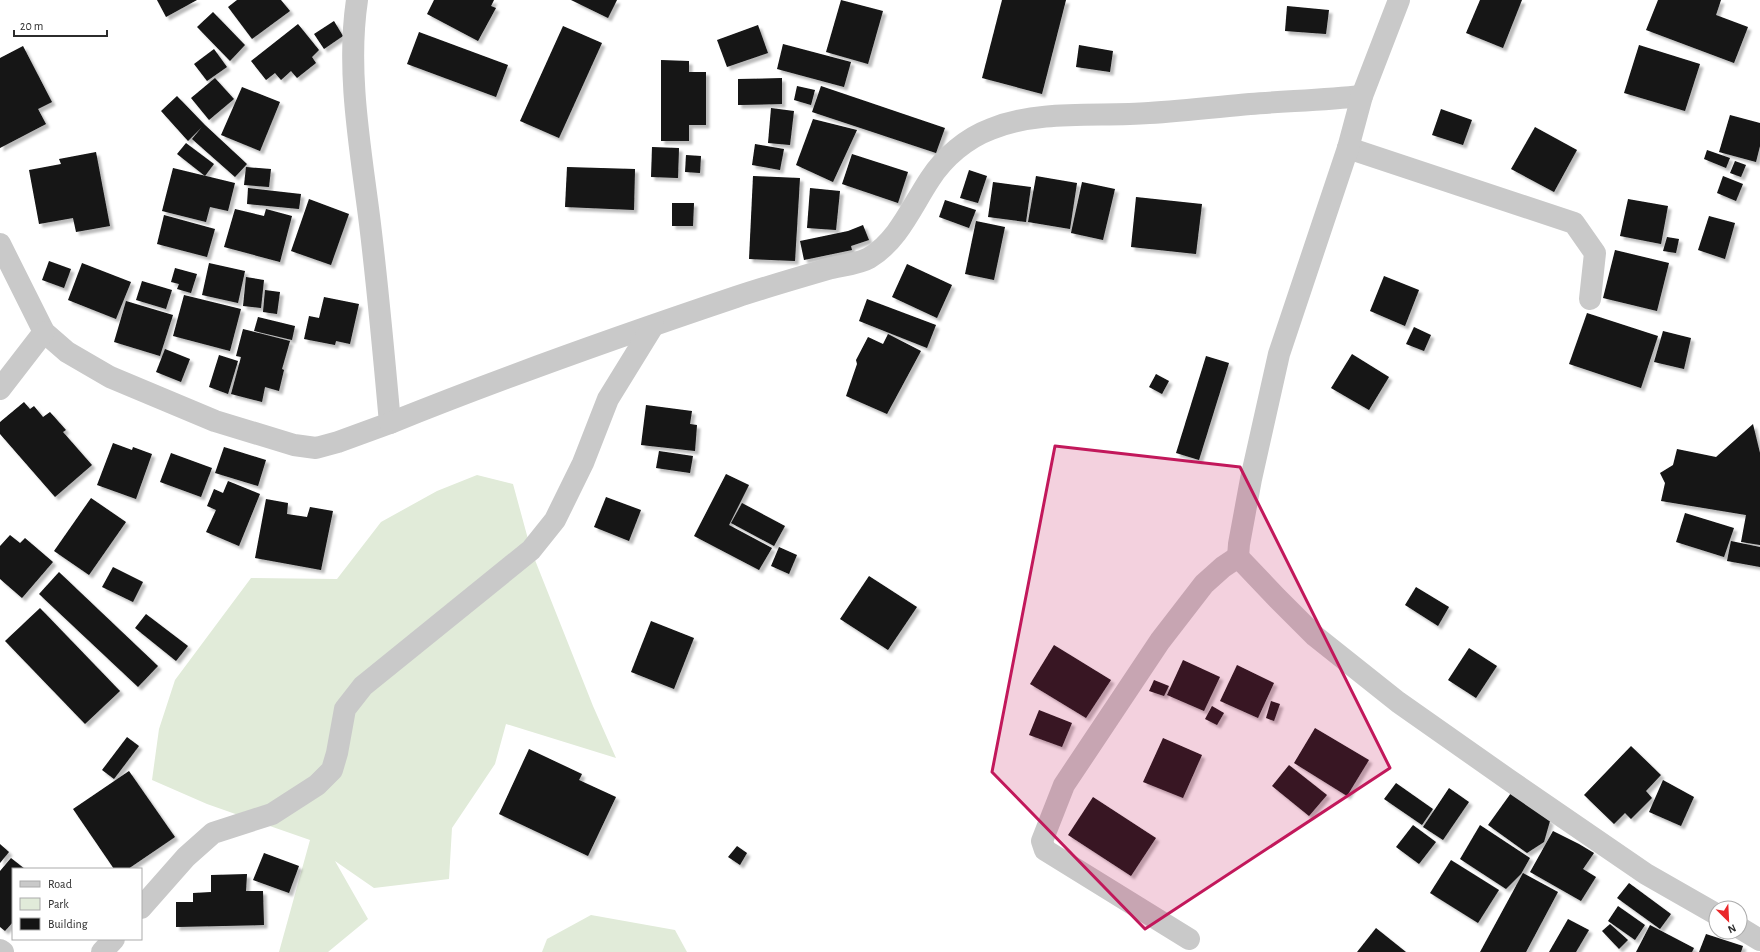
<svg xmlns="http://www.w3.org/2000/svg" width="1760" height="952" viewBox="0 0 1760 952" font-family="'Alegreya Sans',sans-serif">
<defs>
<filter id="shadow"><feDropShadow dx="3.5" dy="3.5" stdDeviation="1" flood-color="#0004"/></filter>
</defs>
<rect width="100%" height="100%" fill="#fff"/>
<g fill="#e1ebd9">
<path d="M 477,475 L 513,484 L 531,550 L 593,706 L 616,758 L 506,724 L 495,764 L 452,828 L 449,879 L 374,888 L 335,861 L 368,919 L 328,952 L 279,952 L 310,840 L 207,804 L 152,780 L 159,729 L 175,680 L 251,578 L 337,579 L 381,522 L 437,491 Z"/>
<path d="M 591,915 L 675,930 L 687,952 L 542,952 L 547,939 Z"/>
</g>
<g fill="#131313" filter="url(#shadow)">
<path d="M 157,0 L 197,0 L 166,17 Z"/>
<path d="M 237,0 L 281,0 L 290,11 L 252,39 L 228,7 Z"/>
<path d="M 434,0 L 494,0 L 491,6 L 496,8 L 478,41 L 427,14 Z"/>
<path d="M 571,0 L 617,0 L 608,18 Z"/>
<path d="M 841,0 L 883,11 L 868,64 L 826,52 Z"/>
<path d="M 1002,0 L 1066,0 L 1042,94 L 982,78 Z"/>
<path d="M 1480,0 L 1522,0 L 1503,48 L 1466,33 Z"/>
<path d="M 1658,0 L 1721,0 L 1716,15 L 1748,27 L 1734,63 L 1646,30 Z"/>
<path d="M 1287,6 L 1329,10 L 1326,34 L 1285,31 Z"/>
<path d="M 213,12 L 245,45 L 230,61 L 197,27 Z"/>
<path d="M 334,21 L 343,36 L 324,49 L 314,34 Z"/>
<path d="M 298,24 L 319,50 L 312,57 L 316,63 L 297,78 L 291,71 L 281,80 L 275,73 L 266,80 L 251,61 Z"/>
<path d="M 758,25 L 768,53 L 727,67 L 717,40 Z"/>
<path d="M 563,26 L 602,43 L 559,138 L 520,121 Z"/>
<path d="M 419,32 L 508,65 L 496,97 L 407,64 Z"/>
<path d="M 783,44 L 851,62 L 844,87 L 777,69 Z"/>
<path d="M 1079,45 L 1113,51 L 1110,72 L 1076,67 Z"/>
<path d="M 1639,45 L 1700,64 L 1685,111 L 1624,93 Z"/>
<path d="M 23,46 L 52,102 L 38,109 L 46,124 L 0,148 L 0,58 Z"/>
<path d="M 214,49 L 227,67 L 207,81 L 194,64 Z"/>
<path d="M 661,60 L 689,61 L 689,72 L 706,72 L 706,125 L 689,125 L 689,141 L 661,141 Z"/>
<path d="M 215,78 L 234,99 L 209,120 L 191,98 Z"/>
<path d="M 782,78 L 782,104 L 738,105 L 738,79 Z"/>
<path d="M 797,86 L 815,90 L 811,105 L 794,100 Z"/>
<path d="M 821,86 L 945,128 L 936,153 L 812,112 Z"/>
<path d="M 242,87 L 280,102 L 260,151 L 221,135 Z"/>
<path d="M 177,96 L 205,125 L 247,164 L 235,177 L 192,139 L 202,127 L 188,141 L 161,111 Z"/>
<path d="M 771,108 L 794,111 L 790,145 L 768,143 Z"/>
<path d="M 1441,109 L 1472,120 L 1463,145 L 1432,135 Z"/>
<path d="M 1730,115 L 1760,123 L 1760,146 L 1756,162 L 1719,152 Z"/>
<path d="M 813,119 L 857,130 L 833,182 L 796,165 Z"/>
<path d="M 1535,127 L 1577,150 L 1554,192 L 1511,169 Z"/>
<path d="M 186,143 L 214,164 L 205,176 L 177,154 Z"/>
<path d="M 755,144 L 784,149 L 780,170 L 752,165 Z"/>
<path d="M 652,147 L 679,148 L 678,178 L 651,177 Z"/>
<path d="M 1707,150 L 1730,158 L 1726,168 L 1704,159 Z"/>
<path d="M 96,152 L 110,226 L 76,232 L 73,218 L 39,224 L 29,170 L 61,164 L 59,159 Z"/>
<path d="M 852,154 L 908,172 L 898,203 L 842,184 Z"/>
<path d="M 686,155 L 701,156 L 700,173 L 685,172 Z"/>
<path d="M 1735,161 L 1746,165 L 1741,177 L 1730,173 Z"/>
<path d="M 246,167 L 271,169 L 269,187 L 244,185 Z"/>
<path d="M 567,167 L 635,169 L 634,210 L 565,207 Z"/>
<path d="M 173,168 L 235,183 L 228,211 L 210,207 L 206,222 L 162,211 Z"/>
<path d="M 969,170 L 987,176 L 978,203 L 960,198 Z"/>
<path d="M 753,176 L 800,178 L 795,261 L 749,259 Z"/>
<path d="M 1036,176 L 1077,183 L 1070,229 L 1028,222 Z"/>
<path d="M 1723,176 L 1743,184 L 1736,201 L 1717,193 Z"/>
<path d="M 993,182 L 1031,187 L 1026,222 L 988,217 Z"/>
<path d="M 1082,182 L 1115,189 L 1103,240 L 1071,233 Z"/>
<path d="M 248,188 L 301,194 L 299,209 L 247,204 Z"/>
<path d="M 810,188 L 840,191 L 836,230 L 807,228 Z"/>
<path d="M 1136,197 L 1202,204 L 1196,254 L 1131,247 Z"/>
<path d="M 309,199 L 349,214 L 331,265 L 291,251 Z"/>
<path d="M 1628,199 L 1668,206 L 1661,244 L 1620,236 Z"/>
<path d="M 945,200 L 976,210 L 969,228 L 939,217 Z"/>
<path d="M 672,203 L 694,203 L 693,226 L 672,226 Z"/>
<path d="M 235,209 L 264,216 L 266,209 L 292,216 L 280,262 L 224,247 Z"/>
<path d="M 164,215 L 215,229 L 207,257 L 157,244 Z"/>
<path d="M 1709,216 L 1735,223 L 1725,259 L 1698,250 Z"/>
<path d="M 976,221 L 1005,227 L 994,280 L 965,274 Z"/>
<path d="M 863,225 L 869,240 L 851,246 L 852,250 L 804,260 L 800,241 L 848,231 Z"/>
<path d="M 1667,237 L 1679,239 L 1676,253 L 1663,251 Z"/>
<path d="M 1615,250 L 1669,263 L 1657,311 L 1603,298 Z"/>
<path d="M 49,261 L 71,269 L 64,288 L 42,280 Z"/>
<path d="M 82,263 L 131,282 L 116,319 L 68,300 Z"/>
<path d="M 209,263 L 245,271 L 238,303 L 202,295 Z"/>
<path d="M 907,264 L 952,285 L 937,318 L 892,297 Z"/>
<path d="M 175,268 L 197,274 L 191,293 L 177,289 L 179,284 L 171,282 Z"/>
<path d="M 1384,276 L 1419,290 L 1405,326 L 1370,311 Z"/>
<path d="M 246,277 L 264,280 L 261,308 L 243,306 Z"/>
<path d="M 142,281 L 172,290 L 166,309 L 136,300 Z"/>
<path d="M 265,290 L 280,292 L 277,314 L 263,312 Z"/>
<path d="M 184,295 L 241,309 L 230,351 L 173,336 Z"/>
<path d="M 324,297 L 359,304 L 350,344 L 336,341 L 335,345 L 304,339 L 309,316 L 319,318 Z"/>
<path d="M 867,299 L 936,325 L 927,348 L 859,321 Z"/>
<path d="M 126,301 L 173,315 L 160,356 L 114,342 Z"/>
<path d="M 1587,313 L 1658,336 L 1641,388 L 1569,364 Z"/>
<path d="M 258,317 L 295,326 L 292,340 L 254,331 Z"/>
<path d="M 1414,327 L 1431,335 L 1424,351 L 1406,344 Z"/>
<path d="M 243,329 L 290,341 L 282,369 L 284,370 L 279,391 L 265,387 L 262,402 L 231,394 L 241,357 L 236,356 Z"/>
<path d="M 1663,331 L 1691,338 L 1684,369 L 1654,362 Z"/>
<path d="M 888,334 L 921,351 L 887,414 L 846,396 L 857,364 L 856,360 L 868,337 L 883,344 Z"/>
<path d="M 165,349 L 190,359 L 181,382 L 156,372 Z"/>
<path d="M 1352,354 L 1389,377 L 1369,410 L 1331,388 Z"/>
<path d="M 219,355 L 238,361 L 228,394 L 209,387 Z"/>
<path d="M 1206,356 L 1229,363 L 1199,460 L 1176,453 Z"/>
<path d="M 1156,374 L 1169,381 L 1162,394 L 1149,387 Z"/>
<path d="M 24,402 L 30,409 L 34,406 L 43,417 L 50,412 L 66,430 L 63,432 L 92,465 L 55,497 L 0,434 L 0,422 Z"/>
<path d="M 646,405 L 692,411 L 690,424 L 697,425 L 695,451 L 641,445 Z"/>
<path d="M 1753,424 L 1760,453 L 1760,545 L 1741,542 L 1746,515 L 1661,501 L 1665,483 L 1660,473 L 1673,465 L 1677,449 L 1716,457 Z"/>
<path d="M 113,443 L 132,450 L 133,447 L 152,454 L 136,499 L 97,485 Z"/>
<path d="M 224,447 L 266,460 L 258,486 L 215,473 Z"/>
<path d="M 659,451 L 693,456 L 690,473 L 656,468 Z"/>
<path d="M 171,453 L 212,468 L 201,497 L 160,482 Z"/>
<path d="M 726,474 L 749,485 L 729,525 L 772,548 L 759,570 L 694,536 Z"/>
<path d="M 228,481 L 260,494 L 239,546 L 206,532 L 216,510 L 207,506 L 214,489 L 223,493 Z"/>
<path d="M 606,497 L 641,510 L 629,541 L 594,527 Z"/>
<path d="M 91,498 L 126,522 L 89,575 L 54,551 Z"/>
<path d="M 266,499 L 288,503 L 287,514 L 307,517 L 310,507 L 333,511 L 321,570 L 255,558 Z"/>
<path d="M 742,503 L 785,526 L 774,546 L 731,523 Z"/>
<path d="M 1685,513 L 1734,528 L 1724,557 L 1676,542 Z"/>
<path d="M 10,535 L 20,543 L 25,538 L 53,562 L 22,598 L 0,579 L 0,546 Z"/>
<path d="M 1731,541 L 1760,547 L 1760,567 L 1727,561 Z"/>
<path d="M 779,547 L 797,555 L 789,574 L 771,566 Z"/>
<path d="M 113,567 L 143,582 L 133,602 L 102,587 Z"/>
<path d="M 59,572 L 158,666 L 138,687 L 39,594 Z"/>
<path d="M 869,576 L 917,607 L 888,650 L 840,619 Z"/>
<path d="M 1416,587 L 1449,607 L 1438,626 L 1405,605 Z"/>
<path d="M 40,608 L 120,691 L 85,724 L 5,641 Z"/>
<path d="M 146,614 L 188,646 L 176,661 L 135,628 Z"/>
<path d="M 651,621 L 694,638 L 674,689 L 631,672 Z"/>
<path d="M 1054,645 L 1111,680 L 1086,718 L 1030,684 Z"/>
<path d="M 1469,648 L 1497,666 L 1476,698 L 1448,680 Z"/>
<path d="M 1183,660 L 1220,677 L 1204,711 L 1167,695 Z"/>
<path d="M 1237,665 L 1274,683 L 1258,718 L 1220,701 Z"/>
<path d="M 1154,680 L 1169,686 L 1164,696 L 1149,691 Z"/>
<path d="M 1271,701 L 1280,704 L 1274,721 L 1266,718 Z"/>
<path d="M 1212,706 L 1224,713 L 1217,725 L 1205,719 Z"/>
<path d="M 1039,710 L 1072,723 L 1062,747 L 1029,735 Z"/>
<path d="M 1315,728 L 1369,760 L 1347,796 L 1294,763 Z"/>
<path d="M 127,737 L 139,746 L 114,779 L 102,770 Z"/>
<path d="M 1163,738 L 1202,755 L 1183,798 L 1143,782 Z"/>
<path d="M 1631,746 L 1661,775 L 1646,791 L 1652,798 L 1631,819 L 1625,813 L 1614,824 L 1584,795 Z"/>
<path d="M 529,749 L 582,774 L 579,780 L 616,797 L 588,856 L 499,814 Z"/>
<path d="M 1289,765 L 1327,795 L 1309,816 L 1272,786 Z"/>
<path d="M 129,771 L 175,837 L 128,869 L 114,869 L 73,809 Z"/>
<path d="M 1663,780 L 1694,797 L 1681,826 L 1649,812 Z"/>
<path d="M 1396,783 L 1433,809 L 1422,825 L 1384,799 Z"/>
<path d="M 1449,788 L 1469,802 L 1443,840 L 1423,827 Z"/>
<path d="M 1511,793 L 1550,821 L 1544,842 L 1527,853 L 1488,825 Z"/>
<path d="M 1093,797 L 1156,838 L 1131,876 L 1068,835 Z"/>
<path d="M 1413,825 L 1436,842 L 1419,864 L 1396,847 Z"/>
<path d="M 1480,825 L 1530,858 L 1521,874 L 1506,889 L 1460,859 Z"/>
<path d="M 1553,831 L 1579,844 L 1594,853 L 1583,869 L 1596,877 L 1581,901 L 1530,872 Z"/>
<path d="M 0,844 L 9,852 L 0,863 Z"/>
<path d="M 737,846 L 747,853 L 740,865 L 728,857 Z"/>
<path d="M 264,853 L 299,866 L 289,893 L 253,880 Z"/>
<path d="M 11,858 L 25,869 L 13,869 L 13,922 L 5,931 L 0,927 L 0,871 Z"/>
<path d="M 1451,860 L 1499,890 L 1478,923 L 1430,893 Z"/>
<path d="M 1523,873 L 1558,892 L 1526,952 L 1480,952 Z"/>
<path d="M 247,874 L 246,891 L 263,891 L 264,925 L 176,927 L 176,902 L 193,902 L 193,893 L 211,892 L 211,875 Z"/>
<path d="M 1629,883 L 1671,914 L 1660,929 L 1617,898 Z"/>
<path d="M 1618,906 L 1645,925 L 1635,940 L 1608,921 Z"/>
<path d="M 1568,919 L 1589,930 L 1576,952 L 1549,952 Z"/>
<path d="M 1610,924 L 1628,940 L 1619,949 L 1602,931 Z"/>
<path d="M 1650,925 L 1694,948 L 1692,952 L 1636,952 Z"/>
<path d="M 1376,928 L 1406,952 L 1357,952 Z"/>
<path d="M 1706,934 L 1743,946 L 1741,952 L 1699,952 Z"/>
</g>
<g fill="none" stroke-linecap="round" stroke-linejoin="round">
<g stroke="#c9c9c9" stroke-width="22">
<path d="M 1348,148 L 1574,223 L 1595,253 L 1590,299"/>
<path d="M 0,244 L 44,332 L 67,352 L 110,377 L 215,421 L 294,445 L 316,448 L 338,442 L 390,423 C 384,356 378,290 370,224 C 361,151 346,73 357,0"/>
<path d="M 0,389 L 44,332"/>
<path d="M 390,423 C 504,377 620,336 736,297 C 766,287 797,278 828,269 C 839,266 859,264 869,258 C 898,241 912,206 930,179 C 944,157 967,138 991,129 C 1041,109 1097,117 1149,113 C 1183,111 1217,107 1250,104 C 1288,101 1325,100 1362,96"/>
<path d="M 1238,557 L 1239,544 L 1251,479 L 1279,354 L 1348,148 L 1362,96 L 1399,0"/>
<path d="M 141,908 L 186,857 L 213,833 L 272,814 L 317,785 L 332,770 L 337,753 L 345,709 L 363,686 L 531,550 L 555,520 L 583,463 L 608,399 L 653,326"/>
<path d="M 1740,928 L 1760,940"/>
<path d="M 1189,939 L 1045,850 L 1042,841 L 1064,785 L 1160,641 L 1204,584 L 1223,567 L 1238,557 L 1277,598 L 1315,636 L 1398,702 L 1509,780 L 1646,874 L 1716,914"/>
<path d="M 0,950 L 3,952"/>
<path d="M 102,952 L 114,939"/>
</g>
</g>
<path fill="#c2185b" fill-opacity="0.2" stroke="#c2185b" stroke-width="3" stroke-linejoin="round" d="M 1055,446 L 1240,467 L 1390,768 L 1145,929 L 992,772 Z"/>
<rect x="12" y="868" width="130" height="72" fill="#ffffff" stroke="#ababab"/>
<rect x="20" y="881" width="20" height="6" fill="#c9c9c9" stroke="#ababab"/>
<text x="48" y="888" font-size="12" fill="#2c2c2c">Road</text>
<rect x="20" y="898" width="20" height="12" fill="#e1ebd9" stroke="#ababab"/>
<text x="48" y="908" font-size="12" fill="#2c2c2c">Park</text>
<rect x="20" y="918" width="20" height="12" fill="#131313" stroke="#ababab"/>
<text x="48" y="928" font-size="12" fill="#2c2c2c">Building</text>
<g transform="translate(1728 920) rotate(156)"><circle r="19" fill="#ffffff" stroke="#ababab"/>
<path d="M0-3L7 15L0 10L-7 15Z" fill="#ea282a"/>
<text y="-6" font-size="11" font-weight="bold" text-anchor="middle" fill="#2c2c2c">N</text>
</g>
<path d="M14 30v6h93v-6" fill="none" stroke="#2c2c2c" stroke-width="2"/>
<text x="20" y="30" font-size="12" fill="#2c2c2c" stroke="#ffffff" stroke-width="3" paint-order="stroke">20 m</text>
</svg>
